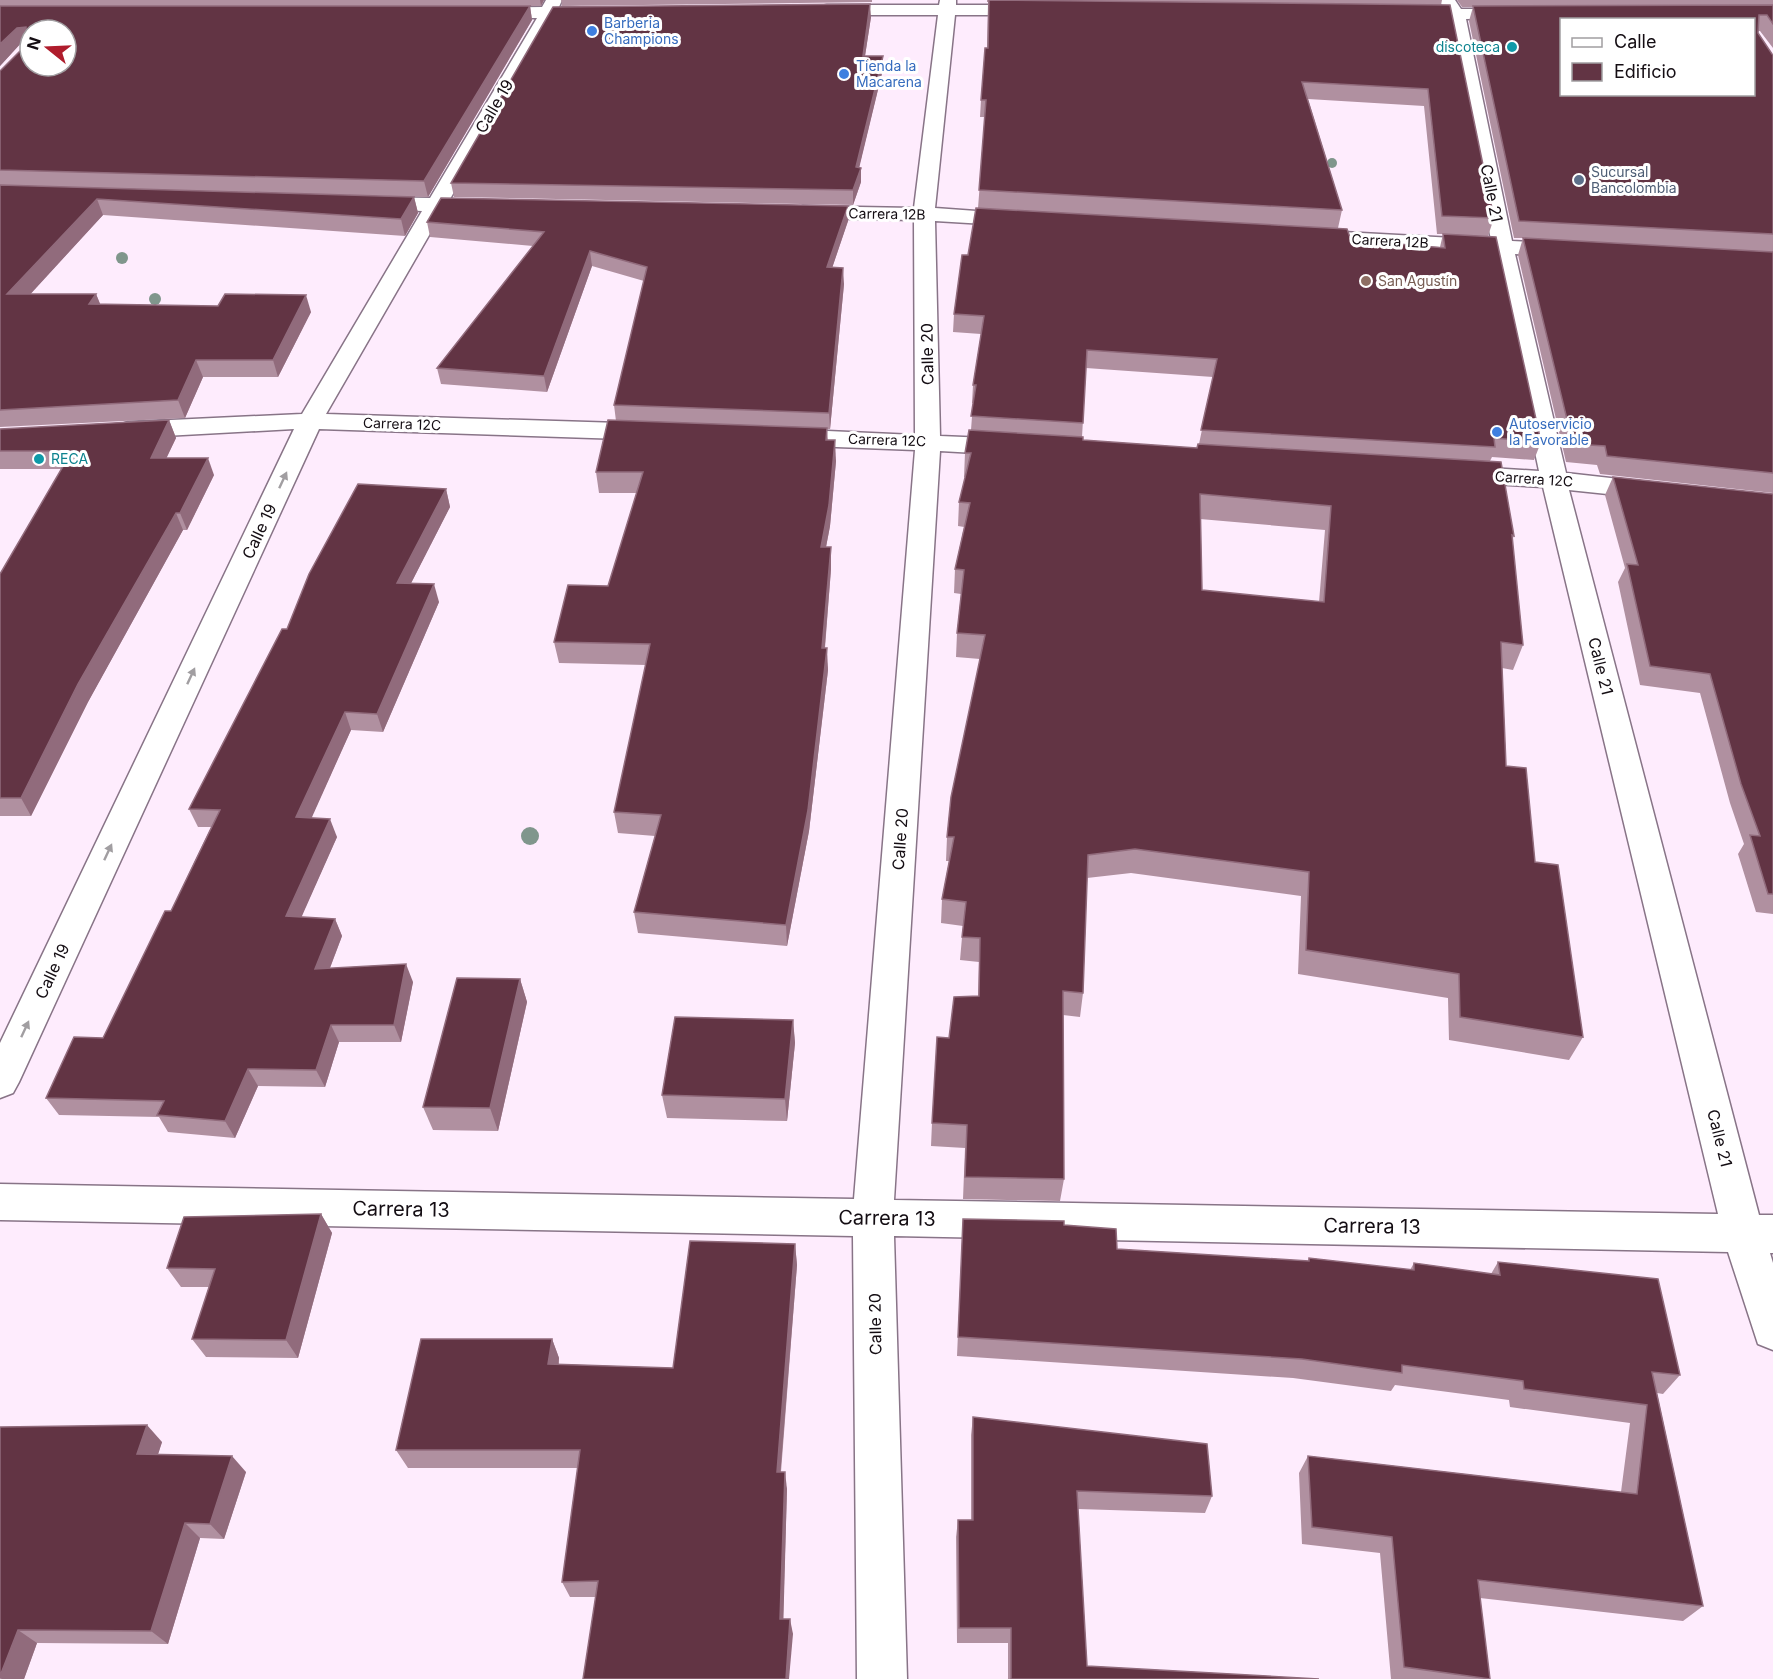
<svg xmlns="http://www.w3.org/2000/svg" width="1773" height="1679" viewBox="0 0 1773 1679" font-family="Inter,sans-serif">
<rect width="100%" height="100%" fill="#feecfd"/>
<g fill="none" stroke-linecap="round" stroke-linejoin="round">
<g stroke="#887487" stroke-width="3">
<g id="minor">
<path d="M 546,0 L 562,0 L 559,7 L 601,8 L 603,12 L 601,16 L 595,17 L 554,17 L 450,199 L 488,202 L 491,206 L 488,210 L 443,211 L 326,414 L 652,424 L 661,427 L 665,432 L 661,437 L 652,440 L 319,429 L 19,1082 L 13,1093 L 0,1098 L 0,1043 L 294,429 L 128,438 L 119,435 L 115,430 L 119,425 L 128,422 L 302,414 L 422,211 L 371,209 L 364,207 L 361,203 L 364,199 L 371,197 L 430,198 L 537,18 L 485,18 L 479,17 L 477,13 L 479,9 L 485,8 L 542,7 Z"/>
<path d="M 940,0 L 956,0 L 956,5 L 1033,5 L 1039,6 L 1041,10 L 1039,14 L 1033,15 L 955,15 L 935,208 L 1018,214 L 1025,216 L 1028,220 L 1025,224 L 1018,226 L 935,221 L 940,436 L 1011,439 L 1020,442 L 1024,447 L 1020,452 L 1011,455 L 940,451 L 894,1200 L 1718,1214 L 1543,487 L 1458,482 L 1449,479 L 1445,474 L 1449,469 L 1458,466 L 1539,471 L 1493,253 L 1306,242 L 1298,241 L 1295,236 L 1298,231 L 1306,230 L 1491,240 L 1448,19 L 1409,19 L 1403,18 L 1401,14 L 1403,10 L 1444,9 L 1439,0 L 1455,0 L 1461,9 L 1516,9 L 1522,10 L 1524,14 L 1522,18 L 1466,19 L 1512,241 L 1566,244 L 1574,245 L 1577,250 L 1574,255 L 1566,256 L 1515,254 L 1566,473 L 1655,483 L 1664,485 L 1668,491 L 1664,497 L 1655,499 L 1569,490 L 1759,1215 L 1773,1215 L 1773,1253 L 1770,1253 L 1773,1263 L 1773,1350 L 1758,1344 L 1728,1252 L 894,1236 L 907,1679 L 857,1679 L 853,1236 L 0,1220 L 0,1184 L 854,1199 L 915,450 L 784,445 L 775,442 L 771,437 L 775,432 L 784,429 L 915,435 L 914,220 L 803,218 L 796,216 L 793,212 L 796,208 L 803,206 L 914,208 L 938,15 L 827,15 L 821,14 L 819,10 L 821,6 L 827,5 L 939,5 Z"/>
</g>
</g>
<use href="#minor" fill="#fff" fill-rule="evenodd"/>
</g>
<g fill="#80968c">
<circle cx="1332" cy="163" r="5"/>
<circle cx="122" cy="258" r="6"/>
<circle cx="155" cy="299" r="6"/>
<circle cx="530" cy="836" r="9"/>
</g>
<g fill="#b090a0" fill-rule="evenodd">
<path d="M 0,0 L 544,0 L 541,6 L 530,6 L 532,20 L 428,197 L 50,187 L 414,197 L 418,213 L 405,236 L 103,215 L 30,294 L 96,294 L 100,304 L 311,312 L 278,377 L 203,377 L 185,418 L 0,427 L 0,71 L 26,45 L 26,42 L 22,42 L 0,66 Z"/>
<path d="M 561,0 L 872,0 L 872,2 L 562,6 Z"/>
<path d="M 987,0 L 1442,0 L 1441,5 L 1494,218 L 1488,236 L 1541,442 L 1534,460 L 1492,457 L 1490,461 L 1514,536 L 1512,540 L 1523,645 L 1513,670 L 1502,668 L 1506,766 L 1535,862 L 1583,1037 L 1569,1060 L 1449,1040 L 1448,998 L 1298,974 L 1301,896 L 1131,873 L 1087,878 L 1083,993 L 1080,1017 L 1063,1015 L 1064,1179 L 1060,1201 L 963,1199 L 965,1148 L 931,1146 L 932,1123 L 949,1038 L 978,996 L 979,962 L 960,960 L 963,926 L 941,923 L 942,899 L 949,861 L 946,861 L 947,837 L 980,659 L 956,657 L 957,633 L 961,594 L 954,593 L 955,569 L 964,527 L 958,526 L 959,502 L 965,477 L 964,477 L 965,453 L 971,430 L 973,403 L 972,403 L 973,385 L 981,334 L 953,332 L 954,314 L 968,255 L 978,208 L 985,117 L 980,117 L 981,100 L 987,48 L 988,2 L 987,2 ZM 1308,99 L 1424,106 L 1437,234 L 1443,234 L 1440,247 L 1351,240 L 1338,228 L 1342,210 ZM 1086,368 L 1213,377 L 1199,444 L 1197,448 L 1083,440 L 1082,437 ZM 1200,519 L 1325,530 L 1319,602 L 1202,590 Z"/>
<path d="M 1457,0 L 1773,0 L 1773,48 L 1760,31 L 1758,31 L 1758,33 L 1772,54 L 1773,55 L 1773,252 L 1633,244 L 1773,252 L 1773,493 L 1600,474 L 1597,465 L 1566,462 L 1518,255 L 1523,238 L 1514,238 L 1469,21 L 1473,7 L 1462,7 Z"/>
<path d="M 871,17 L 865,56 L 883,56 L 883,69 L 859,167 L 861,168 L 861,182 L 853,205 L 454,197 L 451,183 Z"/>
<path d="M 848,221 L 832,268 L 844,284 L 830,429 L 827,429 L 828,440 L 836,461 L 830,526 L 826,547 L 831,547 L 831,569 L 825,648 L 828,670 L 809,831 L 787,946 L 638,933 L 634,912 L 655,836 L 618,833 L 614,812 L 646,665 L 559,663 L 554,642 L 608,586 L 637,493 L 599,493 L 596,472 L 616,421 L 614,405 L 644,281 L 592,266 L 547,392 L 441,384 L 437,368 L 533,246 L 430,237 L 427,222 Z"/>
<path d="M 169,420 L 176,438 L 166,458 L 214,475 L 187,530 L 183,530 L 88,702 L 31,816 L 0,816 L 0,574 L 62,469 L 0,469 L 0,429 Z"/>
<path d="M 1613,477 L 1773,494 L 1773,914 L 1756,912 L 1738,854 L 1744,844 L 1730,803 L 1700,693 L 1640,685 L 1618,582 L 1625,568 L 1605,495 Z"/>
<path d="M 446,489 L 450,507 L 411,583 L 439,602 L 383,732 L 351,730 L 311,818 L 337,837 L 301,917 L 335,919 L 342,936 L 330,968 L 413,982 L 401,1042 L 339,1042 L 325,1087 L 258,1086 L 235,1138 L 168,1132 L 159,1117 L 59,1115 L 46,1098 L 103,1038 L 171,911 L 211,827 L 198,827 L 189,809 L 287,629 Z"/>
<path d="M 520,979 L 527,1002 L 498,1131 L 433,1130 L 423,1107 Z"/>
<path d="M 793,1020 L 795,1043 L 787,1121 L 667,1118 L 662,1095 Z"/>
<path d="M 321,1214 L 332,1233 L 298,1358 L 206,1357 L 192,1339 L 209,1287 L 181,1287 L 167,1268 Z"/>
<path d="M 963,1219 L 1064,1225 L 1117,1249 L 1308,1261 L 1309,1258 L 1410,1270 L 1414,1263 L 1491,1274 L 1498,1262 L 1680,1375 L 1663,1394 L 1657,1393 L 1703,1606 L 1683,1621 L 1480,1598 L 1490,1679 L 1391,1679 L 1380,1553 L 1302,1544 L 1299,1473 L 1308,1456 L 1621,1492 L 1630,1423 L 1510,1407 L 1509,1400 L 1395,1385 L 1391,1391 L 1293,1378 L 957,1356 Z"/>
<path d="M 795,1244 L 797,1265 L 781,1472 L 787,1489 L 783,1619 L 793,1634 L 596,1597 L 570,1597 L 562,1582 L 578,1468 L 408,1468 L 396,1450 L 552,1339 L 559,1358 L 559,1364 L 673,1368 Z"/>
<path d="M 973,1417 L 1212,1496 L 1205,1513 L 1078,1509 L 1087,1666 L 1319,1679 L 1008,1679 L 1008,1643 L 957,1643 L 956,1537 L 958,1520 L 971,1520 L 971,1435 Z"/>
<path d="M 0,1427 L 162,1442 L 158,1454 L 246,1472 L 224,1539 L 200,1538 L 168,1644 L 37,1643 L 24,1679 L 0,1679 Z"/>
</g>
<g fill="#916b7c">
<path d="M 540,0 L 544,0 L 541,6 Z"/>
<path d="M 870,4 L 871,17 L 863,69 L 863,56 Z"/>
<path d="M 530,6 L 532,20 L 428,197 L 424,181 Z"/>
<path d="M 26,27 L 30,41 L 22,42 L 0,66 L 0,44 L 17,28 Z"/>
<path d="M 883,56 L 883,69 L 856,181 L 856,167 Z"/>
<path d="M 861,168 L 861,182 L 853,205 L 853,190 Z"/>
<path d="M 414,197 L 418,213 L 405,236 L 401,219 Z"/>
<path d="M 97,199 L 103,215 L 15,311 L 7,294 Z"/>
<path d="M 848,206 L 848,221 L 827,283 L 827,267 Z"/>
<path d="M 590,251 L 592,266 L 547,392 L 544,376 Z"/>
<path d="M 843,268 L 844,284 L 830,429 L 829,413 Z"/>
<path d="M 96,294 L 103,311 L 89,304 Z"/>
<path d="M 306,295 L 311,312 L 278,377 L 273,360 Z"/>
<path d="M 196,360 L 203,377 L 185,418 L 178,400 Z"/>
<path d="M 169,420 L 176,438 L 158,476 L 151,458 Z"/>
<path d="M 835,440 L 836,461 L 830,526 L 822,568 L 821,547 Z"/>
<path d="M 208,458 L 214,475 L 187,530 L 180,513 Z"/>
<path d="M 446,489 L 450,507 L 402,601 L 397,583 Z"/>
<path d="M 176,513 L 183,530 L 88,702 L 31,816 L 21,798 L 78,684 Z"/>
<path d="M 831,547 L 831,569 L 823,669 L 822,648 Z"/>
<path d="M 434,584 L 439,602 L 383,732 L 377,714 Z"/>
<path d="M 827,648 L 828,670 L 809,831 L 787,946 L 786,925 Z"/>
<path d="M 345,712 L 351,730 L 304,835 L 296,817 Z"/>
<path d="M 330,819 L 337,837 L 294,934 L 286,916 Z"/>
<path d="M 335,919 L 342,936 L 323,986 L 315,969 Z"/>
<path d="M 406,964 L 413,982 L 401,1042 L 394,1025 Z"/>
<path d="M 520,979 L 527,1002 L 498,1131 L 490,1108 Z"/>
<path d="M 793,1020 L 795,1043 L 787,1121 L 785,1099 Z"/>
<path d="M 331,1025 L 339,1042 L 325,1087 L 316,1070 Z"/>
<path d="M 248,1069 L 258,1086 L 235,1138 L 225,1121 Z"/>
<path d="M 321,1214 L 332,1233 L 298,1358 L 286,1340 Z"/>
<path d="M 795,1244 L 797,1265 L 779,1490 L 777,1472 Z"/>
<path d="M 552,1339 L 559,1358 L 556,1383 L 548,1364 Z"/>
<path d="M 147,1425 L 162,1442 L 153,1470 L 137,1454 Z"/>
<path d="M 232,1456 L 246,1472 L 224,1539 L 210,1524 Z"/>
<path d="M 785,1472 L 787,1489 L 783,1634 L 780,1619 Z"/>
<path d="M 185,1523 L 200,1538 L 168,1644 L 151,1631 Z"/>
<path d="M 790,1619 L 793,1634 L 789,1679 L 786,1679 Z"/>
<path d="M 18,1630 L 37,1643 L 24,1679 L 2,1679 L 0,1678 L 0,1676 Z"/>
</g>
<g fill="#623444" stroke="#916b7c" stroke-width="1.5" fill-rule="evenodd">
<path d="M 989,0 L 1450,5 L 1494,218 L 1442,216 L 1428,89 L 1302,82 L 1342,210 L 979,190 L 986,100 L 981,100 L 985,48 L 988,48 Z"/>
<path d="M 870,4 L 863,56 L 883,56 L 856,167 L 861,168 L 853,190 L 451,183 L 553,7 Z"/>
<path d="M 1773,5 L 1773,24 L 1767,15 L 1759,15 L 1758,33 L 1772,54 L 1773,55 L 1773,234 L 1519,221 L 1473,6 ZM 1562,20 L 1754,20 L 1754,94 L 1562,94 Z"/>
<path d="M 0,6 L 530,6 L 424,181 L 0,170 L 0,71 L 26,45 L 26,27 L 17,28 L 0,44 ZM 30,30 L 66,30 L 66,66 L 30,66 Z"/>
<path d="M 0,185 L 414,197 L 401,219 L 97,199 L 7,294 L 96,294 L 89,304 L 218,306 L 225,294 L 306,295 L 273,360 L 196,360 L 178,400 L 0,410 Z"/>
<path d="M 441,198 L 848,206 L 827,267 L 843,268 L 829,413 L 614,405 L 647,267 L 590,251 L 544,376 L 437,368 L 544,232 L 427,222 Z"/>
<path d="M 976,208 L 1347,229 L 1351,240 L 1445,248 L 1443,234 L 1496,237 L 1541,442 L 1494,438 L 1495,447 L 1201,430 L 1217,359 L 1087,350 L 1083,423 L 971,416 L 976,385 L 973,385 L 984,316 L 954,314 L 962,255 L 968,255 Z"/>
<path d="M 1523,238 L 1773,252 L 1773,473 L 1607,456 L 1605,446 L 1573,444 Z"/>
<path d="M 169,420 L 151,458 L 208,458 L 180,513 L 176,513 L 78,684 L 21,798 L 0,798 L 0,574 L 72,451 L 0,451 L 0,429 Z"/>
<path d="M 608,420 L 827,428 L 826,440 L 835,440 L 829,505 L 821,547 L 831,547 L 822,648 L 827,648 L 808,810 L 786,925 L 634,912 L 661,815 L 614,812 L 650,644 L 554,642 L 568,585 L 608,586 L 643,472 L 596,472 Z"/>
<path d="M 969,430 L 1083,437 L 1083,440 L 1197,448 L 1198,444 L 1501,462 L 1514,536 L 1512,535 L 1523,645 L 1501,642 L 1506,766 L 1526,768 L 1535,862 L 1558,865 L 1583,1037 L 1460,1017 L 1459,974 L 1306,950 L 1309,872 L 1135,849 L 1088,855 L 1083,993 L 1063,991 L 1064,1179 L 965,1177 L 967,1125 L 932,1123 L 937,1037 L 949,1038 L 954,997 L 979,996 L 980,938 L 962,937 L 966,902 L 942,899 L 954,837 L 947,837 L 951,797 L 985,635 L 957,633 L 964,570 L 955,569 L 970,503 L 959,502 L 971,453 L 965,453 ZM 1200,494 L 1331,506 L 1324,602 L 1202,590 Z"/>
<path d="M 1613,477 L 1773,494 L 1773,894 L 1768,894 L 1750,835 L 1760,836 L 1741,784 L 1710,674 L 1650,666 L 1627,564 L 1638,565 Z"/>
<path d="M 358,484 L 446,489 L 397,583 L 434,584 L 377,714 L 345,712 L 296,817 L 330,819 L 286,916 L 335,919 L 315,969 L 406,964 L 394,1025 L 331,1025 L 316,1070 L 248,1069 L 225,1121 L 157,1115 L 164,1101 L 46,1098 L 74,1037 L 103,1038 L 165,911 L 171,911 L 220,810 L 189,809 L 282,629 L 287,629 L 309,574 Z"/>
<path d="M 457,978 L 520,979 L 490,1108 L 423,1107 Z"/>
<path d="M 675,1017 L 793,1020 L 785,1099 L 662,1095 Z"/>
<path d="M 321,1214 L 286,1340 L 192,1339 L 215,1269 L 167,1268 L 184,1217 Z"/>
<path d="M 963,1219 L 1064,1221 L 1064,1225 L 1116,1229 L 1117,1249 L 1309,1261 L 1309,1258 L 1414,1270 L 1414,1263 L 1500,1275 L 1498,1262 L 1658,1279 L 1680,1375 L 1652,1372 L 1703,1606 L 1478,1580 L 1490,1679 L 1404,1667 L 1392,1537 L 1312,1527 L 1308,1456 L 1637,1494 L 1647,1405 L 1524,1389 L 1523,1381 L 1402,1365 L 1402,1373 L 1302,1359 L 958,1337 Z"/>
<path d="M 690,1241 L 795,1244 L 777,1472 L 785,1472 L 780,1619 L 790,1619 L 786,1679 L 583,1679 L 598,1581 L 562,1582 L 580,1450 L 396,1450 L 421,1339 L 552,1339 L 548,1364 L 673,1368 Z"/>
<path d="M 973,1417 L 1207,1444 L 1212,1496 L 1077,1491 L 1087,1666 L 1319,1679 L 1011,1679 L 1011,1628 L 959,1628 L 958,1520 L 973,1520 Z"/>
<path d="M 147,1425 L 137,1454 L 232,1456 L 210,1524 L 185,1523 L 151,1631 L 18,1630 L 0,1676 L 0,1427 Z"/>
</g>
<defs><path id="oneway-solid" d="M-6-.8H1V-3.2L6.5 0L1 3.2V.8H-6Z" transform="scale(1.5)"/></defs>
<g fill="#a19ea1">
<use href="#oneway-solid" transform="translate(283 480) rotate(-65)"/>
<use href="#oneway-solid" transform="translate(191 676) rotate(-65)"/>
<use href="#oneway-solid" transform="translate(108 852) rotate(-65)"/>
<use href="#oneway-solid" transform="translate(25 1029) rotate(-65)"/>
</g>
<g fill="#3f7fe0" stroke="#fff" stroke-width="2">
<circle cx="592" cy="31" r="6"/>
<circle cx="844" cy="74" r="6"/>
<circle cx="1497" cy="432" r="6"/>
</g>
<g fill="#0f9aa8" stroke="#fff" stroke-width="2">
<circle cx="1512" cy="47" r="6"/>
<circle cx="39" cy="459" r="6"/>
</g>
<circle fill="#5c6f8a" stroke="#fff" stroke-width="2" cx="1579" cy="180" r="6"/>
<circle fill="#8d6e63" stroke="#fff" stroke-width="2" cx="1366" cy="281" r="6"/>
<g text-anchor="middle" stroke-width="6" stroke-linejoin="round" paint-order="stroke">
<g font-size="14" fill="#366cbe" stroke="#fff" text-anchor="start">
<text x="604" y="28">Barberia<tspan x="604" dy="16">Champions</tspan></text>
<text x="856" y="71">Tienda la<tspan x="856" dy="16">Macarena</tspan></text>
<text x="1509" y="429">Autoservicio<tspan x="1509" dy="16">la Favorable</tspan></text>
</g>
<g font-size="14" fill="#0d838f" stroke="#fff" text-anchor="end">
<text x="1500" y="52">discoteca</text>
<text x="51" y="464" text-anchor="start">RECA</text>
</g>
<g font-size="14" fill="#4e5e75" stroke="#fff" text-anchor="start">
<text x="1591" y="177">Sucursal<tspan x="1591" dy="16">Bancolombia</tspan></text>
</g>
<g font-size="14" fill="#140d13" stroke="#fff">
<text transform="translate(887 214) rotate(1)" y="5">Carrera 12B</text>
<text transform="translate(1390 241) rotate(3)" y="5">Carrera 12B</text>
<text transform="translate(402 424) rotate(2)" y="5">Carrera 12C</text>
<text transform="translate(887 440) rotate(2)" y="5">Carrera 12C</text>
<text transform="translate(1534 479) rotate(4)" y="5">Carrera 12C</text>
</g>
<g font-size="14" fill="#785e54" stroke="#fff" text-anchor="start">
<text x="1378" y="286">San Agustín</text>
</g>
<g font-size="16" fill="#140d13" stroke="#fff">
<text transform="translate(494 106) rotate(-60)" y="6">Calle 19</text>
<text transform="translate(1492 193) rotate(79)" y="6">Calle 21</text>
<text transform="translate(927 354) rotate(-91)" y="6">Calle 20</text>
<text transform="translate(259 531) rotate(-65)" y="6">Calle 19</text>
<text transform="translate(1601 666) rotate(76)" y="6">Calle 21</text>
<text transform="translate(900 839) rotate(-86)" y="6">Calle 20</text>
<text transform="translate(52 971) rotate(-65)" y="6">Calle 19</text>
<text transform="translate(1720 1138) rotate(76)" y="6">Calle 21</text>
<text transform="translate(875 1324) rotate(-91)" y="6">Calle 20</text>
</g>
<g font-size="20" fill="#140d13" stroke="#fff">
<text transform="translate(401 1209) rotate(1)" y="7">Carrera 13</text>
<text transform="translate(887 1218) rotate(1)" y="7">Carrera 13</text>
<text transform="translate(1372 1226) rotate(1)" y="7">Carrera 13</text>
</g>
</g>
<rect x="1560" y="18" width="195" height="78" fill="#ffffff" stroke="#a19ea1" stroke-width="1.5"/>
<rect x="1572" y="38" width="30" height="9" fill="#ffffff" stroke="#a19ea1" stroke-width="1.5"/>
<text x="1614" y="48" font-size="18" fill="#140d13">Calle</text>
<rect x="1572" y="63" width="30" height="18" fill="#623444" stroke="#a19ea1" stroke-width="1.5"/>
<text x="1614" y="78" font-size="18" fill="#140d13">Edificio</text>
<g transform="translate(48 48) rotate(288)"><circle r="28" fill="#ffffff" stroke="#a19ea1" stroke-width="1.5"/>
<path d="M0-4.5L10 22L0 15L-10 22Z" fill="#af1c2c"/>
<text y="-9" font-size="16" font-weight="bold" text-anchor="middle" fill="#140d13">N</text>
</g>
</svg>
